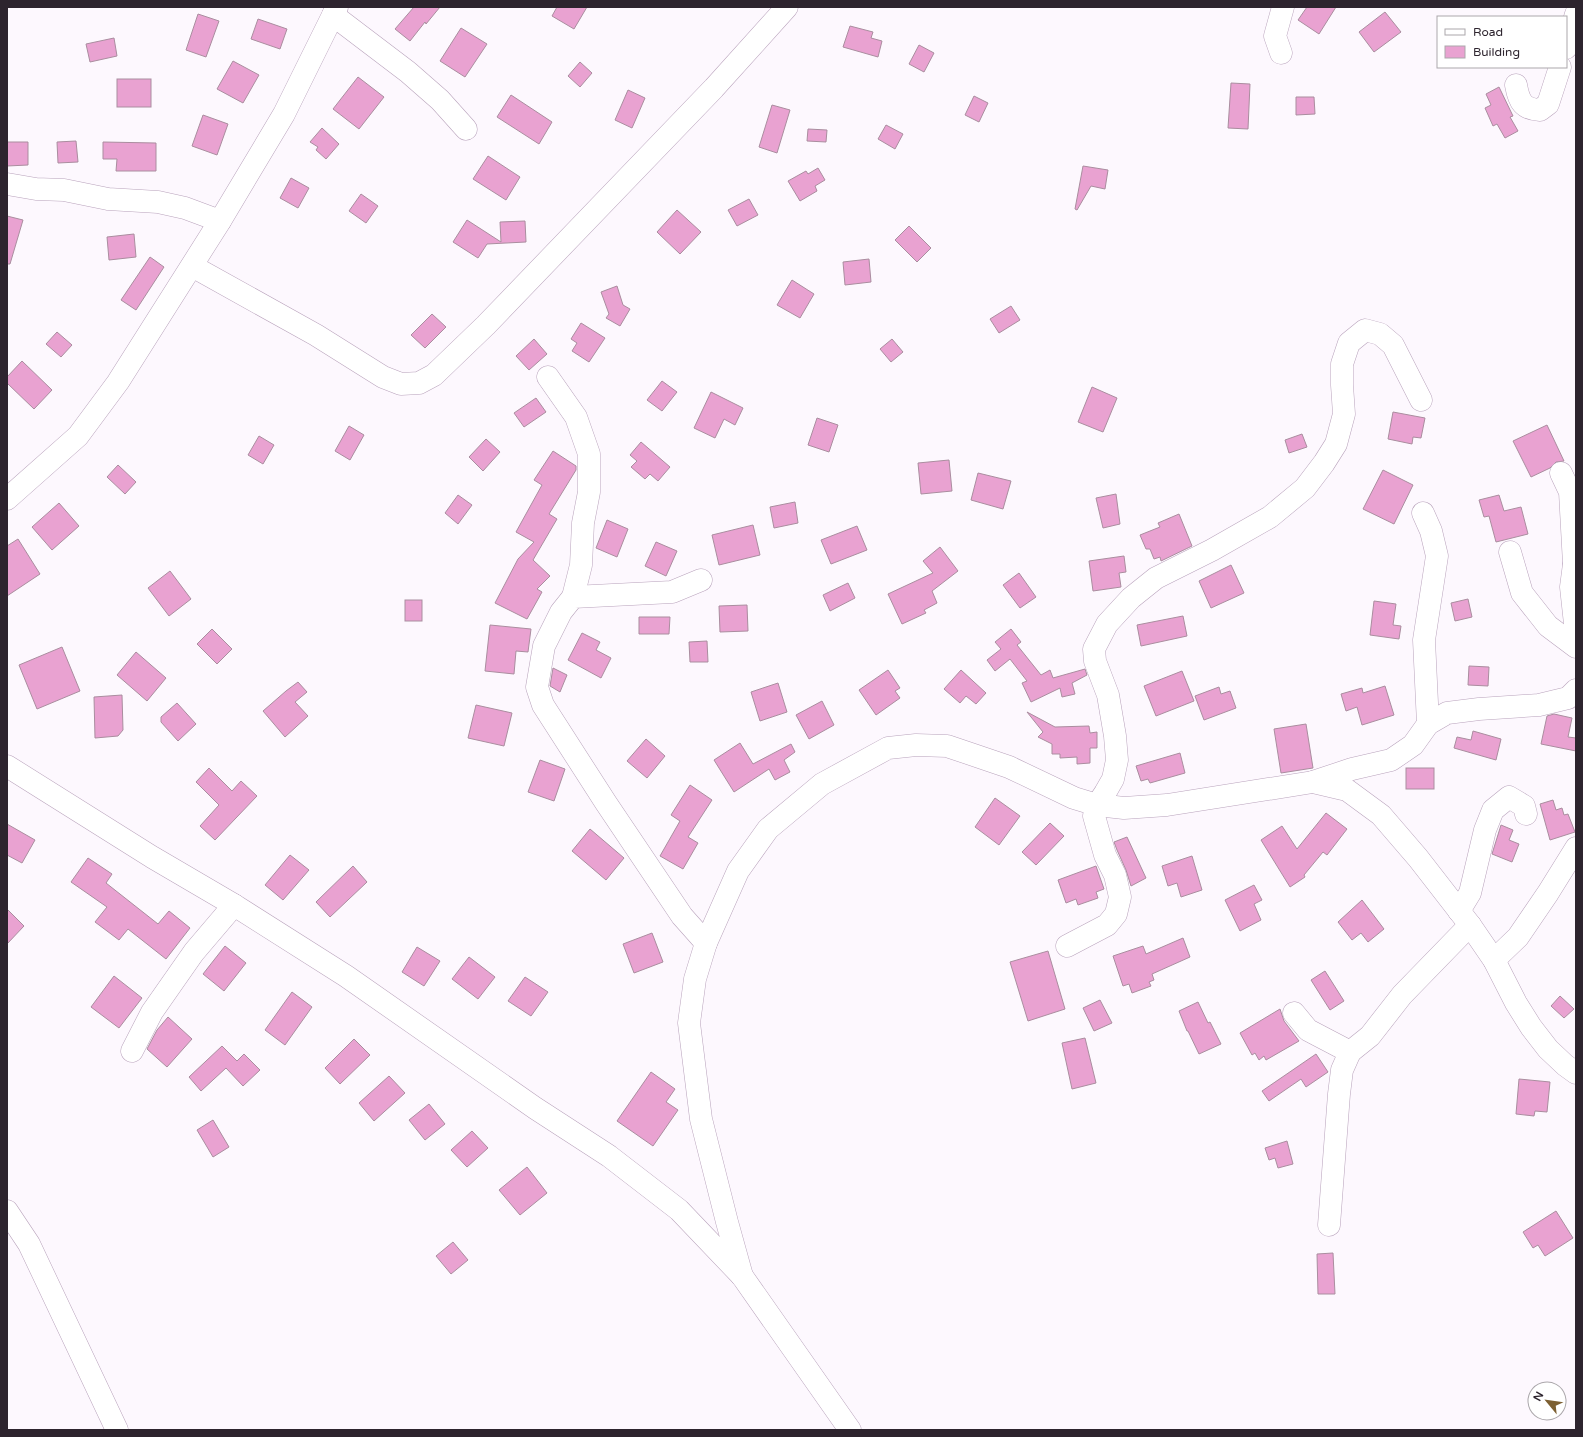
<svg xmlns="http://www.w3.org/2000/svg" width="1583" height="1437" viewBox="0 0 1583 1437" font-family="'Varela Round',sans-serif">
<rect width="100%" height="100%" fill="#fdf8fe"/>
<g fill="#e9a2d1" stroke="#aa8d9f">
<path d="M 414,7 L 440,7 L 426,24 L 425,22 L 410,41 L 395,29 Z"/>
<path d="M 557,7 L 587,7 L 574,29 L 552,16 Z"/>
<path d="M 1307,7 L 1336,7 L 1319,34 L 1298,20 Z"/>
<path d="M 1385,12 L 1401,32 L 1374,52 L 1359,32 Z"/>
<path d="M 198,14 L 219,21 L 206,57 L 186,50 Z"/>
<path d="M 258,19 L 287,29 L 280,49 L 251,39 Z"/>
<path d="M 850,26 L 873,32 L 871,38 L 882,41 L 878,57 L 843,47 Z"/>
<path d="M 461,28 L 487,44 L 465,77 L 440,61 Z"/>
<path d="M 114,38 L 117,56 L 90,62 L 86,44 Z"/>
<path d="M 919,45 L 934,53 L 924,72 L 909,64 Z"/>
<path d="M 233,61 L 259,75 L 243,103 L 217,89 Z"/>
<path d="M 580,62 L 592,73 L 580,87 L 568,76 Z"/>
<path d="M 358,77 L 384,97 L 359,129 L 333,109 Z"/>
<rect x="117" y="79" width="34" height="28"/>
<path d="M 1231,83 L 1250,84 L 1248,129 L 1228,128 Z"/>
<path d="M 1499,87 L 1513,116 L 1510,117 L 1518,131 L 1505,138 L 1497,124 L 1493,126 L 1485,108 L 1491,105 L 1486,94 Z"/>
<path d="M 628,90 L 645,98 L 632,128 L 615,120 Z"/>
<path d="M 511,95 L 552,122 L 539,144 L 497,117 Z"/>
<path d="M 974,96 L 988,103 L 979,122 L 965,115 Z"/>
<path d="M 1296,97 L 1314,97 L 1315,114 L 1296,115 Z"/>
<path d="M 772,105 L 790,110 L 777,153 L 759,147 Z"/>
<path d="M 203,115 L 228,124 L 217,155 L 192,146 Z"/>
<path d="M 886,125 L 903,134 L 895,149 L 878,139 Z"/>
<path d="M 322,128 L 339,144 L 326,159 L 316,150 L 318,147 L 310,142 Z"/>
<path d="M 808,129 L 827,130 L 826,142 L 807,141 Z"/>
<path d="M 76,141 L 78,162 L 58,163 L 57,142 Z"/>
<path d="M 7,142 L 28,142 L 28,165 L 7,166 Z"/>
<path d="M 103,142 L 156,143 L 156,171 L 116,171 L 117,159 L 103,159 Z"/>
<path d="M 488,156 L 520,177 L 506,200 L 473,179 Z"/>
<path d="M 1083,166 L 1108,170 L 1105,189 L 1091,186 L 1077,210 L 1075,209 Z"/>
<path d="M 818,168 L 825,180 L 815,186 L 817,191 L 800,201 L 788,181 L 806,171 L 808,174 Z"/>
<path d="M 291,178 L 309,188 L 298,208 L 280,198 Z"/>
<path d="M 361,194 L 378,206 L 366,223 L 349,211 Z"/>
<path d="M 749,199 L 758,215 L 737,226 L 728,210 Z"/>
<path d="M 677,210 L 701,232 L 680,254 L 657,232 Z"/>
<path d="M 7,216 L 23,220 L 10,264 L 7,264 Z"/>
<path d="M 467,220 L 501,242 L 500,222 L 525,221 L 526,242 L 487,244 L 478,258 L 453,242 Z"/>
<path d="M 909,226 L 931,248 L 917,262 L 895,240 Z"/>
<path d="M 134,234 L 136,257 L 109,260 L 107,237 Z"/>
<path d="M 150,257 L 164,267 L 136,310 L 121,300 Z"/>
<path d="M 869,259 L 871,282 L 845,285 L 843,262 Z"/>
<path d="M 792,280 L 814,294 L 800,318 L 777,305 Z"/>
<path d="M 617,286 L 623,305 L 630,309 L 620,326 L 606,318 L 609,314 L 601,292 Z"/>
<path d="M 1011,306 L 1020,320 L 999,333 L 990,319 Z"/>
<path d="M 432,314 L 446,327 L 425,348 L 411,335 Z"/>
<path d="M 581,323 L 605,338 L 589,362 L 572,351 L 577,343 L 571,339 Z"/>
<path d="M 57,332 L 72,345 L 61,357 L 46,344 Z"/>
<path d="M 534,339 L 547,354 L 529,370 L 516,356 Z"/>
<path d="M 892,339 L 903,352 L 891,362 L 880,349 Z"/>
<path d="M 22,361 L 52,390 L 34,409 L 7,383 L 7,377 Z"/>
<path d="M 662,381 L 677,392 L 662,411 L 647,400 Z"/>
<path d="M 1092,387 L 1117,398 L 1103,432 L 1078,422 Z"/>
<path d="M 711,392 L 743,408 L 735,425 L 724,419 L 715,438 L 694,428 Z"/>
<path d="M 536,398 L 546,412 L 524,427 L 514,413 Z"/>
<path d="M 1393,412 L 1425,418 L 1421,438 L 1413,437 L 1412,444 L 1388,439 Z"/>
<path d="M 817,418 L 838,425 L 829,452 L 808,445 Z"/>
<path d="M 1547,425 L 1564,461 L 1556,462 L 1550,468 L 1531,477 L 1513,441 Z"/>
<path d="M 349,426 L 364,435 L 350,460 L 335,451 Z"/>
<path d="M 1302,434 L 1307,447 L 1289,453 L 1285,440 Z"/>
<path d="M 259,436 L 274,445 L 263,464 L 248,455 Z"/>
<path d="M 486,439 L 500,452 L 483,471 L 469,457 Z"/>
<path d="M 641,442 L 670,467 L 658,481 L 650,474 L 645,479 L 631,467 L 637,461 L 630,455 Z"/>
<path d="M 553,451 L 576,466 L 576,470 L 549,514 L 557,519 L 533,560 L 550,576 L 537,589 L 542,592 L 527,619 L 495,603 L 518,559 L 534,542 L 516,532 L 542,485 L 534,480 Z"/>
<path d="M 949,460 L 952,491 L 921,494 L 918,463 Z"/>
<path d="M 118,465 L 136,482 L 125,494 L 107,477 Z"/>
<path d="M 1383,470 L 1413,485 L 1394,524 L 1363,509 Z"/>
<path d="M 978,473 L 1011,481 L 1003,509 L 971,500 Z"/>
<path d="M 1116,494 L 1120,524 L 1103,528 L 1096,498 Z"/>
<path d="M 458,495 L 472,505 L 458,524 L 445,513 Z"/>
<path d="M 1499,495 L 1504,511 L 1521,507 L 1528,534 L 1496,542 L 1489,516 L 1484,517 L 1479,500 Z"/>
<path d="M 795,502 L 798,523 L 774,528 L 770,507 Z"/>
<path d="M 59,503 L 79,526 L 52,550 L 32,527 Z"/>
<path d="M 1179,514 L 1192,546 L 1161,561 L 1160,557 L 1154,559 L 1150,549 L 1146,549 L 1140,535 L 1160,527 L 1158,523 Z"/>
<path d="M 607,520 L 628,529 L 617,557 L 596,548 Z"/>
<path d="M 753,525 L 760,555 L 719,565 L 712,535 Z"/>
<path d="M 857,526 L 867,550 L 831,564 L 821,540 Z"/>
<path d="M 18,539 L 40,574 L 7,596 L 7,546 Z"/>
<path d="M 656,542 L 677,551 L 666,576 L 645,566 Z"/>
<path d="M 940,547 L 958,571 L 932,591 L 937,603 L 924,610 L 926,613 L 902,624 L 888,594 L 933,573 L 923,561 Z"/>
<path d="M 1124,556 L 1126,572 L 1119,573 L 1121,587 L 1093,591 L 1089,561 Z"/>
<path d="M 1231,565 L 1244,593 L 1211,608 L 1199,581 Z"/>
<path d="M 170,571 L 191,599 L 169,616 L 148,588 Z"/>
<path d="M 1019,573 L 1036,597 L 1020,608 L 1003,585 Z"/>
<path d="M 848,583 L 855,598 L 830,611 L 823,595 Z"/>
<path d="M 1468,599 L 1472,617 L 1455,621 L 1451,603 Z"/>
<rect x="405" y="600" width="17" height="21"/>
<path d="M 1374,601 L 1396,604 L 1393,625 L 1401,626 L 1399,639 L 1370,635 Z"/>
<path d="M 747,605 L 748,631 L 720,632 L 719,606 Z"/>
<path d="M 1183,616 L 1187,636 L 1141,646 L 1137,625 Z"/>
<path d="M 639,617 L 670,617 L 669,634 L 639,634 Z"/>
<path d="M 490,625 L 531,629 L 528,652 L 516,651 L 514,674 L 485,671 Z"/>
<path d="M 212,629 L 232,649 L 217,664 L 197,644 Z"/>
<path d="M 1011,629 L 1021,642 L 1017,645 L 1041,675 L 1050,670 L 1053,678 L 1085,669 L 1087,675 L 1072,683 L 1075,694 L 1062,697 L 1060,688 L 1031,702 L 1022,683 L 1027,681 L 1010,659 L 995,671 L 987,660 L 1001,649 L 995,642 Z"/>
<path d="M 582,633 L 600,642 L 596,650 L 611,658 L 601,678 L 568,660 Z"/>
<path d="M 707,641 L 708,662 L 690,662 L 689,642 Z"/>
<path d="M 62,647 L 80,691 L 37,709 L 19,665 Z"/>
<path d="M 136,652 L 166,678 L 147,701 L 117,675 Z"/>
<path d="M 1469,666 L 1489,667 L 1488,686 L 1468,685 Z"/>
<path d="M 553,668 L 567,675 L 560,692 L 550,686 Z"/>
<path d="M 888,670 L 900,688 L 895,691 L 900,698 L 876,715 L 859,690 Z"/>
<path d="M 961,670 L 986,693 L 976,704 L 966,696 L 960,703 L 944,689 Z"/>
<path d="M 1182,671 L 1194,701 L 1156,716 L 1144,686 Z"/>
<path d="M 298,682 L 307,692 L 295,702 L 308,716 L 285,737 L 263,711 L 286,691 Z"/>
<path d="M 778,683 L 787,712 L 760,721 L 751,692 Z"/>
<path d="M 1385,686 L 1394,715 L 1362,725 L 1357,707 L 1346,711 L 1341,694 L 1362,688 L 1363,693 Z"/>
<path d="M 1219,687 L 1221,694 L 1230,691 L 1236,708 L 1204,720 L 1195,696 Z"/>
<path d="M 122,695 L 123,730 L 118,736 L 95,738 L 94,697 Z"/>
<path d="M 822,701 L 834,725 L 809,739 L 796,715 Z"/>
<path d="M 177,703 L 196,724 L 178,741 L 161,722 L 161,717 Z"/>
<path d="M 476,705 L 512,713 L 504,746 L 468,738 Z"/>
<path d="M 1027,712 L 1055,727 L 1089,726 L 1090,733 L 1097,732 L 1097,748 L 1090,748 L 1090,763 L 1077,764 L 1077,757 L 1060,758 L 1060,754 L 1052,754 L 1052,744 L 1038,737 L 1043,732 Z"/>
<path d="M 1554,714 L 1572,718 L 1568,737 L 1576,738 L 1576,751 L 1541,744 L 1547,716 Z"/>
<path d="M 1306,724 L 1313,768 L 1281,773 L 1274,729 Z"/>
<path d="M 1473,731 L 1501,739 L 1496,760 L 1454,748 L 1457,737 L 1471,740 Z"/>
<path d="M 646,739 L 665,756 L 647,778 L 627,761 Z"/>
<path d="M 740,743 L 753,764 L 791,744 L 795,752 L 784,760 L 790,772 L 775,780 L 769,769 L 734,792 L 714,760 Z"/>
<path d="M 1180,753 L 1185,773 L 1150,783 L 1148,779 L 1141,781 L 1136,766 Z"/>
<path d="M 540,760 L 565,769 L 554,801 L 528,792 Z"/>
<path d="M 209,768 L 232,791 L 241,781 L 257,796 L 215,840 L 200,826 L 219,805 L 196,782 Z"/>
<rect x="1406" y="768" width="28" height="21"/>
<path d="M 690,785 L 712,800 L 688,837 L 698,843 L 683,869 L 660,856 L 680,821 L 671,815 Z"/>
<path d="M 995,798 L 1020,816 L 999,845 L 975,827 Z"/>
<path d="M 1553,800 L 1556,810 L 1562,808 L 1564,815 L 1568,814 L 1575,832 L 1550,840 L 1540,804 Z"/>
<path d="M 1326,813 L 1347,829 L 1327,855 L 1323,852 L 1304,875 L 1305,877 L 1290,887 L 1261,840 L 1282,826 L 1297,849 Z"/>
<path d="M 1050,823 L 1064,836 L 1036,865 L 1022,852 Z"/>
<path d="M 7,824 L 35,840 L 22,863 L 7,855 Z"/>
<path d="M 1501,825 L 1513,830 L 1509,840 L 1519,844 L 1512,862 L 1492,854 Z"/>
<path d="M 590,829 L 624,858 L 606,880 L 572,851 Z"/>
<path d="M 1127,837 L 1146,878 L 1131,886 L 1126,870 L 1117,850 L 1114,842 Z"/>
<path d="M 290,855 L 309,870 L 283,900 L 265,885 Z"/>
<path d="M 1192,856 L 1202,890 L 1181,897 L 1177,883 L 1168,886 L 1162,866 Z"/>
<path d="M 88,858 L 112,874 L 106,883 L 158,924 L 169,911 L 190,928 L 166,959 L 128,929 L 119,940 L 95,922 L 107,907 L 71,882 Z"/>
<path d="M 353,866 L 367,882 L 330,917 L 316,902 Z"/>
<path d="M 1096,866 L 1104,889 L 1096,892 L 1098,898 L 1078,905 L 1076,899 L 1066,903 L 1058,880 Z"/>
<path d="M 1254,885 L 1262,900 L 1254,904 L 1261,920 L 1240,931 L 1225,900 Z"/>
<path d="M 1362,900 L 1384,929 L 1368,942 L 1361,933 L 1352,940 L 1338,922 Z"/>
<path d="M 7,909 L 24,926 L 7,944 Z"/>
<path d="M 652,933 L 663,962 L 634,973 L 623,944 Z"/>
<path d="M 1183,938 L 1190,957 L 1152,974 L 1154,980 L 1149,982 L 1151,986 L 1132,993 L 1129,984 L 1123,986 L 1113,956 L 1143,946 L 1146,954 Z"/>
<path d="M 225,946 L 246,963 L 224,991 L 203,974 Z"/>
<path d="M 417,947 L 440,961 L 424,986 L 402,972 Z"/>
<path d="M 1048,951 L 1065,1009 L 1028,1021 L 1010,962 Z"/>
<path d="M 469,957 L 495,977 L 478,999 L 452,979 Z"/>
<path d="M 1325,971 L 1344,1001 L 1330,1010 L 1311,980 Z"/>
<path d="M 114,976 L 142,998 L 119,1028 L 91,1007 Z"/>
<path d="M 525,977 L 548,992 L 531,1016 L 508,1001 Z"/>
<path d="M 292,992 L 312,1007 L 285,1045 L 265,1030 Z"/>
<path d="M 1560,996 L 1574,1009 L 1564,1018 L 1551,1006 Z"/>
<path d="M 1100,1000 L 1112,1023 L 1094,1031 L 1083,1008 Z"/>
<path d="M 1198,1002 L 1208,1023 L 1210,1022 L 1221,1044 L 1199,1054 L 1188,1031 L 1187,1031 L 1179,1011 Z"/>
<path d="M 1280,1009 L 1284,1021 L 1299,1041 L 1266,1060 L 1264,1056 L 1259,1060 L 1255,1053 L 1252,1055 L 1240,1033 Z"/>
<path d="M 168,1017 L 192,1039 L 167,1067 L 147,1049 L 157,1030 Z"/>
<path d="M 1085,1038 L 1096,1083 L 1072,1089 L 1062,1043 Z"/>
<path d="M 354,1039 L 370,1055 L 340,1084 L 325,1068 Z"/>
<path d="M 222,1046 L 237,1061 L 244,1054 L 260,1070 L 243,1086 L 226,1068 L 201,1091 L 189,1077 Z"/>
<path d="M 1316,1054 L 1328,1072 L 1306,1087 L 1301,1079 L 1269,1101 L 1262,1091 Z"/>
<path d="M 651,1072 L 675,1089 L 666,1102 L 678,1110 L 653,1146 L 617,1121 Z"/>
<path d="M 389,1076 L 405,1093 L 374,1121 L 359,1103 Z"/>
<path d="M 1519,1079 L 1550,1082 L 1547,1112 L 1535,1111 L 1534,1116 L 1516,1114 Z"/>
<path d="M 429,1104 L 445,1124 L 425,1140 L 409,1120 Z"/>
<path d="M 213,1120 L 229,1147 L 213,1157 L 197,1130 Z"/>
<path d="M 472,1131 L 488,1148 L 467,1167 L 451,1150 Z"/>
<path d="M 1287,1141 L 1293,1164 L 1278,1168 L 1275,1158 L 1269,1160 L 1265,1148 Z"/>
<path d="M 527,1167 L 547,1193 L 520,1215 L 499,1190 Z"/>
<path d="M 1556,1211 L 1573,1238 L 1545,1256 L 1538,1245 L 1533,1248 L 1523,1232 Z"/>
<path d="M 453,1242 L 468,1260 L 451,1274 L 436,1256 Z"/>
<path d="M 1333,1253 L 1335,1294 L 1318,1294 L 1317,1254 Z"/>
</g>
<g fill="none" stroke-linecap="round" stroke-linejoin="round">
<g stroke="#b9a3bc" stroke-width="23">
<g id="minor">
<path d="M 333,15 L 408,72 L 440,100 L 466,129"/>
<path d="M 1566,48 L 1576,14"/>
<path d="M 1281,53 L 1275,36 L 1283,7"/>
<path d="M 1516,85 C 1519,102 1523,109 1540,110 L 1548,104 L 1560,67"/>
<path d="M 7,184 L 36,189 L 64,190 L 108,199 L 158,202 L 185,208 L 220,221"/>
<path d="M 192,266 L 316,335 L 383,377 L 401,384 L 419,383 L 434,375 L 486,325 L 714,88 L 787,7"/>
<path d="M 548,377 L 576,417 L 589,454 L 589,492 L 583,523 L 581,565 L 573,597"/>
<path d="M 1561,473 L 1570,492 L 1574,564 L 1576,561"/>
<path d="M 7,499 L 78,436 L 118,382 L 220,221 L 284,114 L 337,7"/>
<path d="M 1423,513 L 1431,531 L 1437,556 L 1424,640 L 1428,724"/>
<path d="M 1510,552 L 1522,593 L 1548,626 L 1576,647"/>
<path d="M 1576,562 L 1574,564 L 1571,587 L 1576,633"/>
<path d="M 701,580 L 672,592 L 573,597 L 561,612 L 544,646 L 537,687 L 543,705 L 606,803 L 682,916 L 706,943"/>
<path d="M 7,766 L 152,857 L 234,905 L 346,976 L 535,1108 L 609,1156 L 679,1210 L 742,1276 L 850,1430"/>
<path d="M 1313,782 L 1352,769 L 1391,760 L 1413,745 L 1428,724 L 1447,713 L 1479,709 L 1539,705 L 1568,698 L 1576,690"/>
<path d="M 1459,911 L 1470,893 L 1485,830 L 1493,810 L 1509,797 L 1524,806 L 1526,814"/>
<path d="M 1067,946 L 1107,925 L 1116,914 L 1120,897 L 1115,875 L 1105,855 L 1094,816 L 1097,805 L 1105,793 L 1113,779 L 1117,760 L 1115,736 L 1108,695 L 1095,661 L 1094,649 L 1107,624 L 1131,598 L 1156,578 L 1212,550 L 1270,517 L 1305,488 L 1324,463 L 1336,444 L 1344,414 L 1342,385 L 1342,364 L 1349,343 L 1365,330 L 1380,334 L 1393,345 L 1421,400"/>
<path d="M 1494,960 L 1518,937 L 1548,893 L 1576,848"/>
<path d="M 1294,1013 L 1308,1030 L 1350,1052 L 1370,1036 L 1402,995 L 1470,925"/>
<path d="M 132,1051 L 152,1012 L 194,952 L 234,905"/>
<path d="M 7,1211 L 29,1244 L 117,1430"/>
<path d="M 1329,1225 L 1339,1094 L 1342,1070 L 1350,1052"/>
<path d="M 742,1276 L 727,1222 L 701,1119 L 689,1023 L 695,979 L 706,943 L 738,871 L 768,829 L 822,784 L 888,748 L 916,745 L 947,746 L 1009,767 L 1074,798 L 1097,805 L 1124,808 L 1167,805 L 1313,782 L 1347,790 L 1381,815 L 1418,858 L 1470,925 L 1494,960 L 1516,1003 L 1531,1027 L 1548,1049 L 1565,1065 L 1576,1073"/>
</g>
</g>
<use href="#minor" stroke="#fff" stroke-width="22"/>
</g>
<rect width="1583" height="1437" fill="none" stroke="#2d242e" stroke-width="16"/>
<rect x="1437" y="16" width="130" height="52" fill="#ffffff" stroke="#aba7ab"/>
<rect x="1445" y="29" width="20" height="6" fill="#ffffff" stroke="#aba7ab"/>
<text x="1473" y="36" font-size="12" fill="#2d242e">Road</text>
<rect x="1445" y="46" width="20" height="12" fill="#e9a2d1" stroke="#aba7ab"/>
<text x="1473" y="56" font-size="12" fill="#2d242e">Building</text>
<g transform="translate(1547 1401) rotate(299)"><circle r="19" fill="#ffffff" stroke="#aba7ab"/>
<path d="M0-3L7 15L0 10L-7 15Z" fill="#7d6033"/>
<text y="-6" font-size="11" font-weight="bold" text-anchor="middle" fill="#2d242e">N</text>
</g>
</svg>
